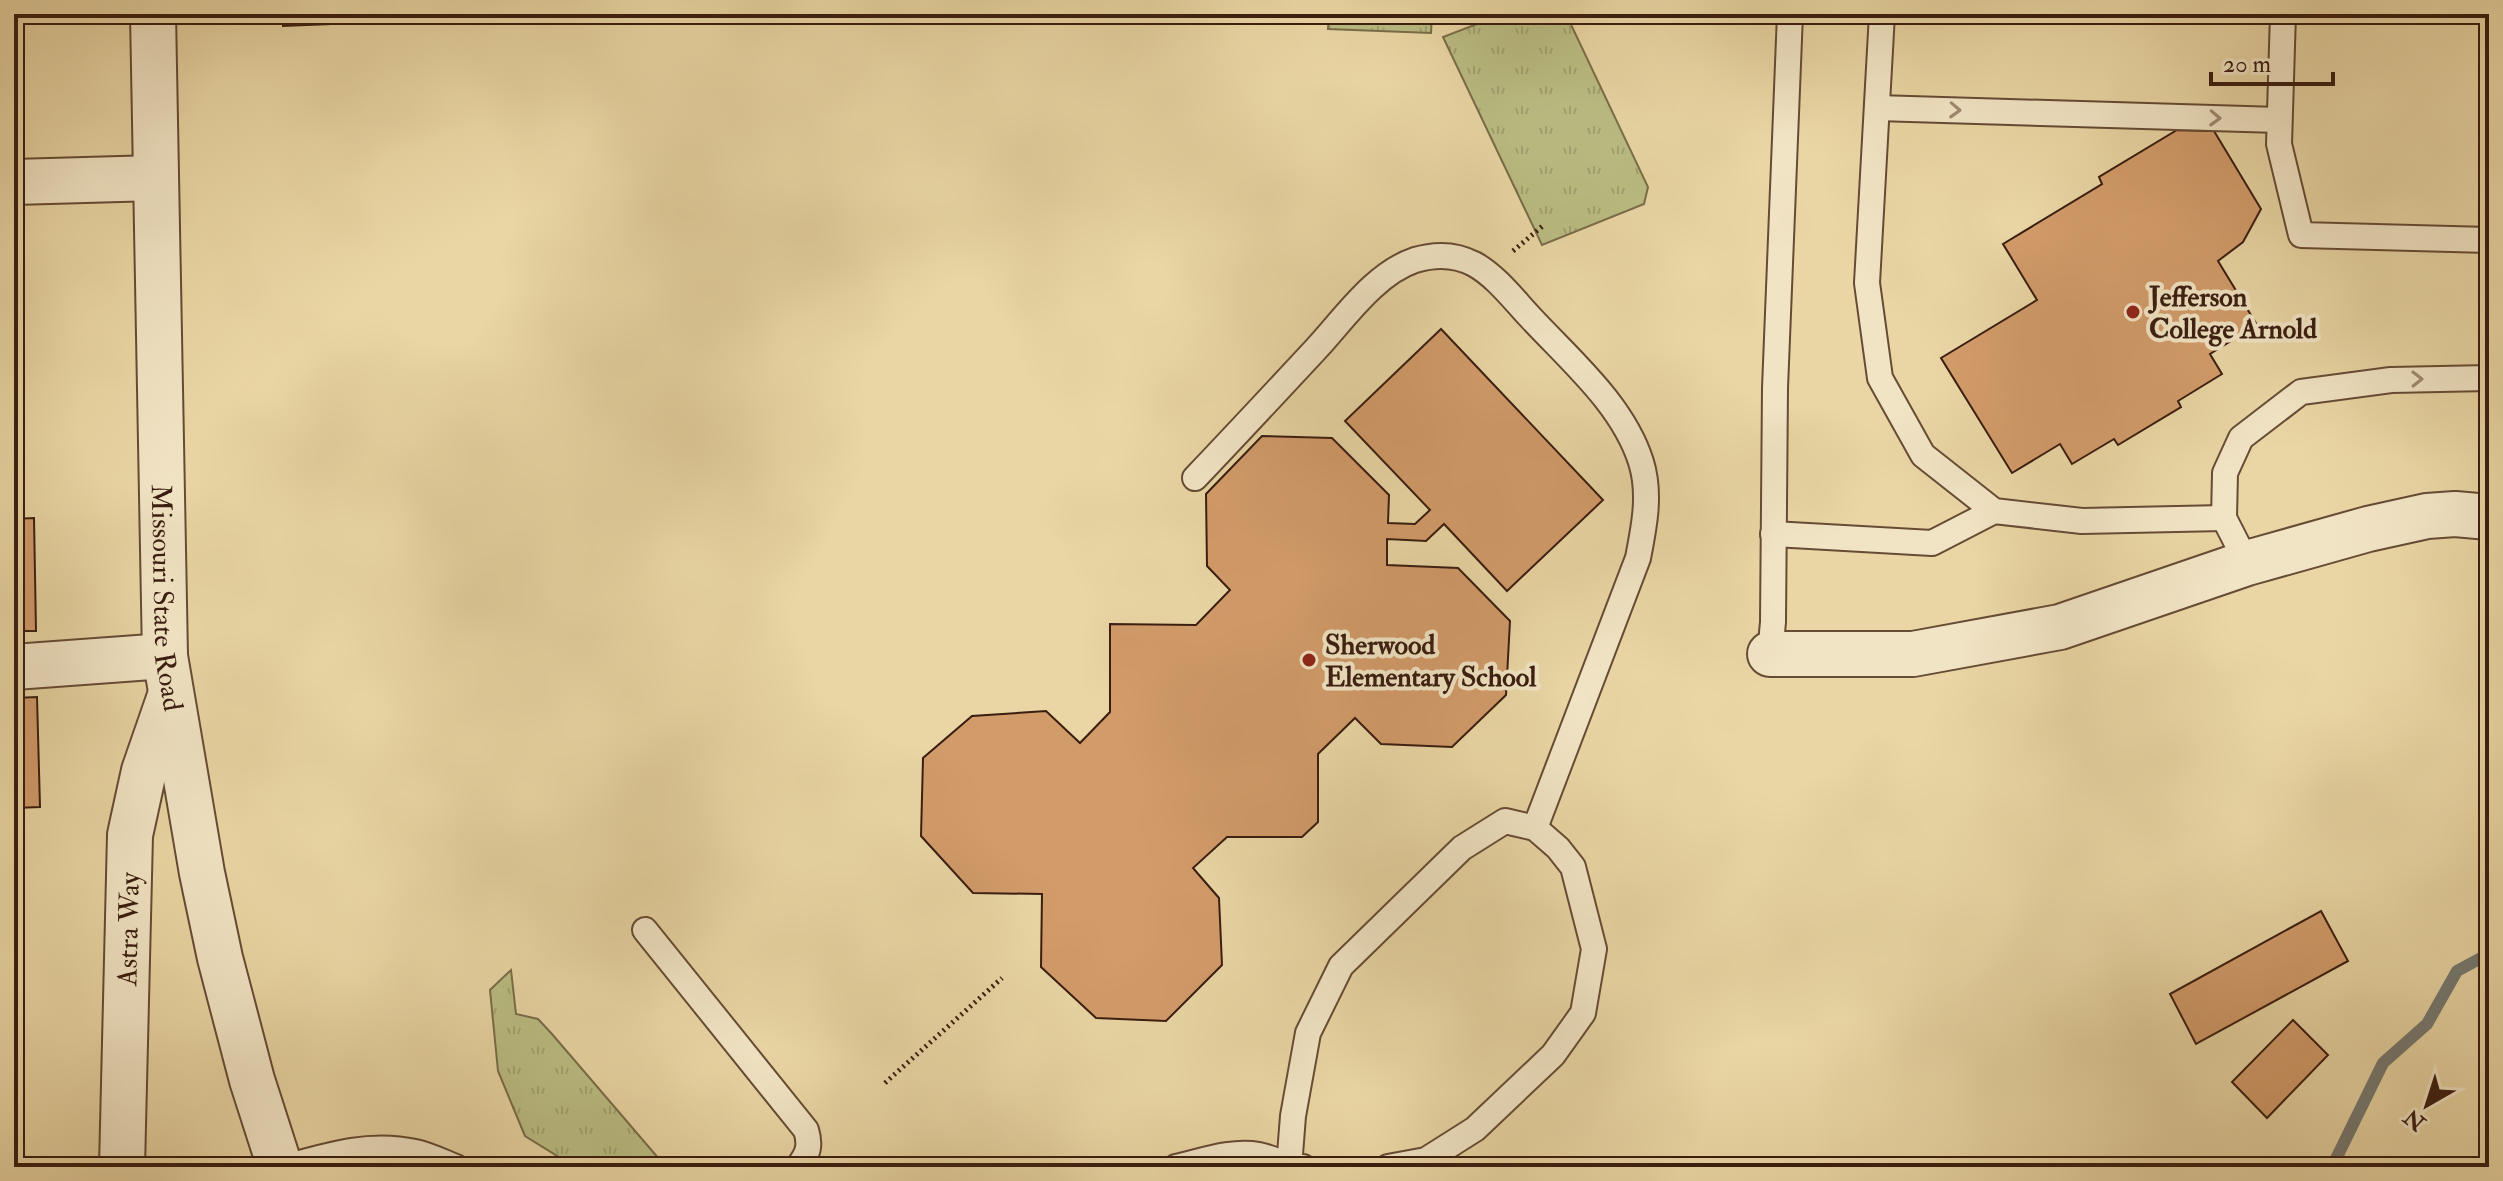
<svg xmlns="http://www.w3.org/2000/svg" width="2503" height="1181" viewBox="0 0 2503 1181" font-family="'IM FELL Double Pica',serif">
<defs>
<pattern id="park-tufts" width="24" height="20" patternUnits="userSpaceOnUse" patternTransform="scale(2)"><rect width="24" height="20" fill="#babd83"/><path d="M3 7l-1-3M5 7V3M7 7l1-3M15 17l-1-3M17 17v-4M19 17l1-3" fill="none" stroke="#a1a270"/></pattern>
</defs>
<rect width="100%" height="100%" fill="#e9d6a4"/>
<filter id="stains"><feTurbulence type="fractalNoise" baseFrequency=".0025" numOctaves="4"/><feColorMatrix values="0 0 0 0 .2 0 0 0 0 .09 0 0 0 0 .02 0 0 0 .5 -.17"/></filter>
<radialGradient id="worn" r=".72"><stop offset=".6" stop-color="#630" stop-opacity="0"/><stop offset="1" stop-color="#630" stop-opacity=".3"/></radialGradient>
<g fill="url(#park-tufts)" stroke="#7a6d4a" stroke-width="2">
<path d="M 1329,14 L 1432,14 L 1431,33 L 1328,29 Z"/>
<path d="M 1503,14 L 1566,14 L 1648,187 L 1644,204 L 1542,245 L 1443,37 Z"/>
<path d="M 511,970 L 516,1014 L 538,1019 L 552,1034 L 666,1167 L 575,1167 L 525,1136 L 498,1071 L 490,990 Z"/>
</g>
<g fill="none" stroke-linecap="round" stroke-linejoin="round">
<path stroke="#757972" stroke-width="12" d="M 2332,1167 L 2383,1063 L 2427,1024 L 2457,971 L 2481,958 L 2489,957"/>
</g>
<g fill="#d29b6a" stroke="#3a1d10" stroke-width="2">
<path d="M 283,14 L 355,14 L 356,23 L 283,26 Z"/>
<path d="M 2177,130 L 2214,131 L 2261,209 L 2243,242 L 2218,261 L 2257,325 L 2210,354 L 2222,374 L 2178,401 L 2181,407 L 2118,445 L 2114,439 L 2072,464 L 2060,444 L 2012,473 L 1941,358 L 2037,300 L 2003,244 L 2102,184 L 2099,177 Z"/>
<path d="M 1441,329 L 1603,500 L 1507,591 L 1444,524 L 1426,541 L 1387,539 L 1387,565 L 1458,568 L 1510,621 L 1506,695 L 1452,747 L 1381,744 L 1355,718 L 1318,754 L 1318,822 L 1302,837 L 1227,837 L 1193,868 L 1219,898 L 1222,965 L 1166,1021 L 1096,1018 L 1041,967 L 1042,894 L 973,893 L 921,836 L 923,758 L 972,716 L 1046,711 L 1080,743 L 1110,712 L 1110,624 L 1196,625 L 1230,590 L 1207,566 L 1206,494 L 1262,436 L 1332,438 L 1389,495 L 1388,523 L 1415,524 L 1430,510 L 1345,421 Z"/>
<path d="M 34,518 L 36,631 L 14,631 L 14,519 Z"/>
<path d="M 37,697 L 40,807 L 14,808 L 14,698 Z"/>
<path d="M 2321,911 L 2348,961 L 2196,1044 L 2170,994 Z"/>
<path d="M 2293,1020 L 2328,1055 L 2267,1118 L 2232,1082 Z"/>
</g>
<g fill="none" stroke-linecap="round" stroke-linejoin="round">
<g stroke="#664b35" stroke-width="28">
<g id="service">
<path d="M 1882,14 L 1867,283 L 1880,378 L 1923,455 L 1994,511 L 2082,521 L 2224,518"/>
<path d="M 2283,14 L 2279,144 L 2301,235 L 2489,240"/>
<path d="M 1877,108 L 2279,120"/>
<path d="M 1195,478 C 1236,435 1276,392 1316,349 C 1344,319 1374,274 1415,260 C 1435,254 1455,254 1474,264 C 1496,276 1514,300 1531,318 C 1571,361 1623,405 1641,462 C 1651,494 1644,527 1638,558 L 1535,828"/>
<path d="M 1773,534 L 1932,543 L 1994,511"/>
<path d="M 2247,563 L 2224,518 L 2225,473 L 2241,438 L 2301,392 L 2391,380 L 2489,378"/>
<path d="M 1770,654 L 1773,622 L 1775,388 L 1790,14"/>
<path d="M 645,930 L 806,1130 C 811,1146 808,1154 798,1167"/>
<path d="M 286,1167 C 328,1155 370,1142 415,1152 C 429,1155 443,1162 456,1167"/>
<path d="M 1176,1167 C 1203,1161 1231,1150 1259,1155 C 1275,1158 1286,1167 1303,1167"/>
<path d="M 1289,1167 L 1293,1116 L 1308,1033 L 1341,966 L 1462,848 L 1505,821 L 1535,828 L 1558,848 L 1573,867 L 1594,949 L 1583,1013 L 1553,1055 L 1475,1129 L 1426,1160 L 1388,1167"/>
</g>
</g>
<g stroke="#664b35" stroke-width="48">
<g id="minor">
<path d="M 14,182 L 156,178"/>
<path d="M 1770,654 L 1913,654 L 2060,627 L 2247,563 L 2368,529 L 2427,516 L 2455,514 L 2489,517"/>
<path d="M 14,667 L 165,656"/>
<path id="s1" d="M 122,1167 L 130,835 L 144,771 L 170,696"/>
</g>
</g>
<g stroke="#664b35" stroke-width="48">
<g id="tertiary">
<path id="s2" d="M 153,14 L 165,656 L 202,873 L 220,958 L 252,1080 L 280,1167"/>
</g>
</g>
<g stroke="#3a1d10" stroke-width="5" stroke-dasharray="2 4" stroke-linecap="butt">
<path d="M 1513,251 L 1545,224"/>
<path d="M 885,1083 L 1002,978"/>
</g>
<use href="#service" stroke="#f1e4c4" stroke-width="24"/>
<use href="#minor" stroke="#f1e4c4" stroke-width="44"/>
<use href="#tertiary" stroke="#f1e4c4" stroke-width="44"/>
</g>
<defs><path id="oneway-chevron" d="M-2-3.5L2.5 0L-2 3.5" fill="none" stroke-width="1.6" stroke-linecap="round" stroke-linejoin="round" transform="scale(2)"/></defs>
<g stroke="#9f8a73">
<use href="#oneway-chevron" transform="translate(1955 110) rotate(2)"/>
<use href="#oneway-chevron" transform="translate(2215 118) rotate(2)"/>
<use href="#oneway-chevron" transform="translate(2417 379) rotate(-1)"/>
</g>
<g fill="#8f2418" stroke="#f1e4c4" stroke-width="3">
<circle cx="2133" cy="312" r="8"/>
<circle cx="1309" cy="660" r="8"/>
</g>
<g text-anchor="middle" stroke-width="8" stroke-linejoin="round" paint-order="stroke">
<g font-size="28" font-weight="bold" fill="#3a1d10" stroke="#f1e4c4" text-anchor="start">
<text x="2149" y="306">Jefferson<tspan x="2149" dy="32">College Arnold</tspan></text>
<text x="1325" y="654">Sherwood<tspan x="1325" dy="32">Elementary School</tspan></text>
</g>
<g font-size="28" fill="#3a1d10" stroke="#f1e4c4">
<text dy="10" stroke="none"><textPath href="#s2" startOffset="584">Missouri State Road</textPath></text>
<text dy="10" stroke="none"><textPath href="#s1" startOffset="238">Astra Way</textPath></text>
</g>
</g>
<rect width="2503" height="1181" fill="none" stroke="#e9d6a4" stroke-width="48"/>
<rect x="16" y="16" width="2471" height="1149" fill="none" stroke="#3a1d10" stroke-width="4"/>
<rect x="24" y="24" width="2455" height="1133" fill="none" stroke="#3a1d10" stroke-width="2"/>
<g transform="translate(2427 1105) rotate(219)" stroke="#f1e4c4" stroke-width="6" paint-order="stroke">
<path d="M0-6L14 30L0 20L-14 30Z" fill="#3a1d10"/>
<text y="-12" font-size="22" font-weight="bold" text-anchor="middle" fill="#3a1d10">N</text>
</g>
<path d="M2211 72v12h122v-12" fill="none" stroke="#3a1d10" stroke-width="4"/>
<text x="2223" y="72" font-size="24" fill="#3a1d10" stroke="#f1e4c4" stroke-width="6" paint-order="stroke">20 m</text>
<rect width="100%" height="100%" filter="url(#stains)"/>
<rect width="100%" height="100%" fill="url(#worn)"/>
</svg>
